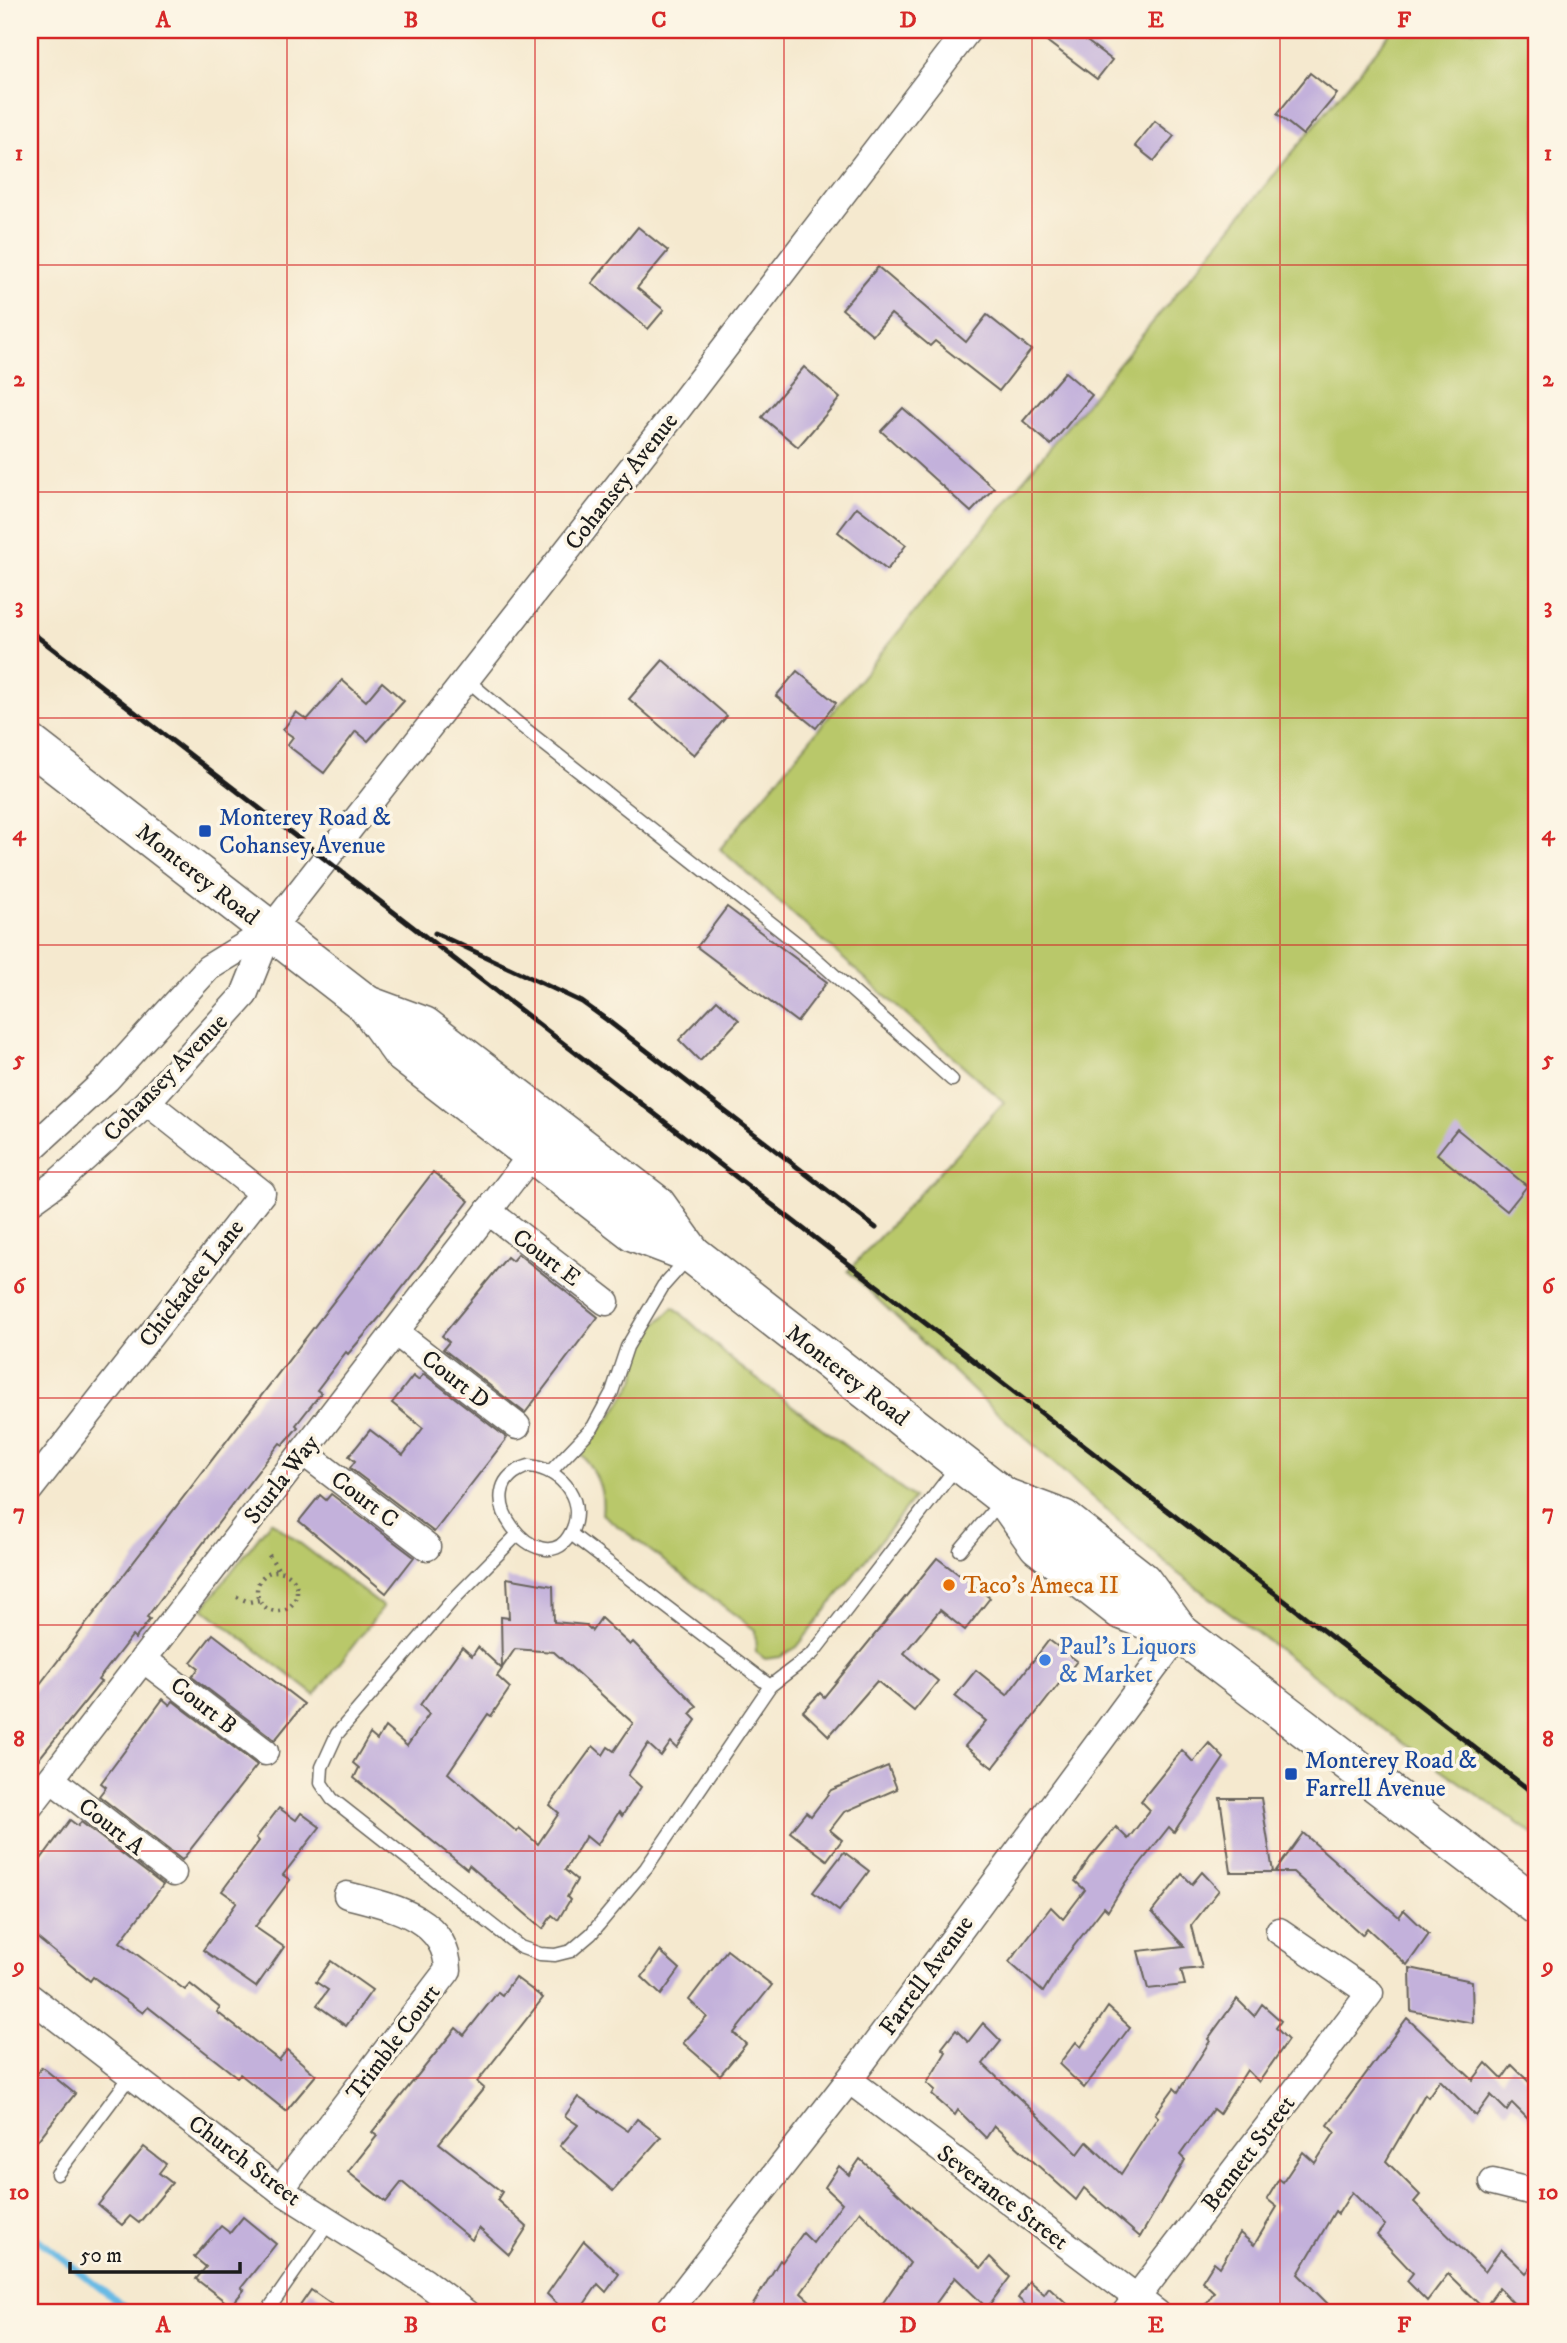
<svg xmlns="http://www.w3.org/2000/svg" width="1567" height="2343" viewBox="0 0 1567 2343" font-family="'IM FELL DW Pica',serif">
<rect width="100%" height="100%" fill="#fcf5e5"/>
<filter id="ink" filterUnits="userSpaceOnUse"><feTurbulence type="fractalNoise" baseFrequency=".0143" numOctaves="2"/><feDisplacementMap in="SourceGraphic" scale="14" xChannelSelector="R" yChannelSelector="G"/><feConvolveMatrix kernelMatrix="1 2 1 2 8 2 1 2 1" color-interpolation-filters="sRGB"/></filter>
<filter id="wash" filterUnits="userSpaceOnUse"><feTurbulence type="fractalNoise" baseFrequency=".00686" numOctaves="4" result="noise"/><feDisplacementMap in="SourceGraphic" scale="28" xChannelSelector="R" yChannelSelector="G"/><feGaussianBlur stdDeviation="1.57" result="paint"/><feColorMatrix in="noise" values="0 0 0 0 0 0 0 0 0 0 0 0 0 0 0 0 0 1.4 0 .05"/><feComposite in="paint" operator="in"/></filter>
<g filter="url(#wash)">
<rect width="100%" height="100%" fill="#f5e9cf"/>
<g fill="#b9c86a" stroke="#6a7243" stroke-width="2">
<path d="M 1393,30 L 1537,30 L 1537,1837 L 1383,1728 L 1176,1572 L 983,1400 L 848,1271 L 1004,1102 L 720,849 Z"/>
<path d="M 674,1307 L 733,1361 L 914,1498 L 797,1647 L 780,1657 L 765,1659 L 756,1652 L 755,1630 L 602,1514 C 605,1488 595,1470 578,1451 L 612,1416 L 636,1378 L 639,1351 L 652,1328 Z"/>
<path d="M 271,1521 L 383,1607 L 315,1695 L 203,1608 Z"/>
</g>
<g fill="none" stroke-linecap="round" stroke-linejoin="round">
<path stroke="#68bae4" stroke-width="7" d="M 30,2233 L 132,2313"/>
</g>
<g id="blocks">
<g fill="#c3b1db">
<path d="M 1032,30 L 1072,30 L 1112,60 L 1097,79 Z"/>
<path d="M 1310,73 L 1337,94 L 1303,135 L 1277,114 Z"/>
<path d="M 1155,121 L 1174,136 L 1154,161 L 1135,146 Z"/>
<path d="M 638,227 L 668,251 L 637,288 L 664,310 L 648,329 L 592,283 Z"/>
<path d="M 878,267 L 966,342 L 987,315 L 1031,350 L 999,391 L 935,341 L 930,346 L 891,314 L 873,335 L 842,309 Z"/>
<path d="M 804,367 L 840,398 L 798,447 L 762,417 Z"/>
<path d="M 1065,372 L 1092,395 L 1051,445 L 1023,421 Z"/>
<path d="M 903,408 L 994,488 L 971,512 L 881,431 Z"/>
<path d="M 857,507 L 906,545 L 887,570 L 838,532 Z"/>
<path d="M 663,660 L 727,716 L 694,755 L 629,699 Z"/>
<path d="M 797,671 L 836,703 L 816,728 L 776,696 Z"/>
<path d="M 342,680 L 366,701 L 382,682 L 404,701 L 368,741 L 356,731 L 324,773 L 287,745 L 293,737 L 283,730 L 296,712 L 307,720 Z"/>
<path d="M 727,907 L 827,982 L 797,1022 L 697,947 Z"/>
<path d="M 717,1000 L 739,1020 L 700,1061 L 679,1040 Z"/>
<path d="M 1457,1129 L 1527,1186 L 1507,1211 L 1437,1154 Z"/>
<path d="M 433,1172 L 469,1201 L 380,1317 L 348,1354 L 346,1352 L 317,1390 L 321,1393 L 296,1425 L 298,1427 L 283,1445 L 280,1443 L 245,1488 L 147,1617 L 150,1619 L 135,1639 L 132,1636 L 98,1680 L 101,1682 L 30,1770 L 30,1697 Z"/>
<path d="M 518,1254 L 598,1317 L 525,1413 L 443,1349 L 449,1342 L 442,1336 L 507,1257 L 512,1261 Z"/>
<path d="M 424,1374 L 507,1438 L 434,1532 L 350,1468 L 355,1461 L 349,1456 L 370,1430 L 403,1455 L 423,1428 L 392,1403 L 413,1376 L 418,1380 Z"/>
<path d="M 331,1494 L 414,1557 L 386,1593 L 299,1521 L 320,1495 L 326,1500 Z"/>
<path d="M 937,1558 L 990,1598 L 965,1630 L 940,1610 L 904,1653 L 938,1681 L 914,1711 L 877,1681 L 829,1736 L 803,1711 L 820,1693 L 824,1697 Z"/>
<path d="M 507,1578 L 553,1586 L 554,1622 L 586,1625 L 592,1631 L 601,1618 L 630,1645 L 633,1642 L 697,1706 L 690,1714 L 696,1720 L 677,1748 L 671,1742 L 661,1756 L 648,1744 L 628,1775 L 641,1787 L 622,1816 L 619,1812 L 597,1845 L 586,1836 L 565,1870 L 577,1880 L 567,1897 L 570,1900 L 558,1920 L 552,1915 L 543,1929 L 469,1865 L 467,1869 L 354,1778 L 359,1768 L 353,1763 L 370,1734 L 377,1740 L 385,1727 L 407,1746 L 429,1714 L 420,1705 L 462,1647 L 472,1656 L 478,1647 L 502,1669 L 497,1676 L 510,1688 L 491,1716 L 488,1714 L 448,1773 L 517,1832 L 519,1828 L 538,1844 L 559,1813 L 550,1805 L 593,1746 L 603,1755 L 608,1747 L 614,1751 L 633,1723 L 554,1652 L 515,1649 L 502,1668 L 501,1617 L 509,1618 Z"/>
<path d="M 213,1634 L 304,1704 L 275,1740 L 192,1677 L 199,1668 L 191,1662 Z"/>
<path d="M 1049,1640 L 1077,1661 L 993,1768 L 965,1746 L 986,1721 L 955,1696 L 976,1670 L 1007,1695 Z"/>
<path d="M 163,1699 L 170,1705 L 173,1701 L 257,1765 L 182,1860 L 99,1796 L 106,1787 L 101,1783 Z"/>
<path d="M 1209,1743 L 1224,1758 L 1174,1832 L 1169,1827 L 1125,1883 L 1108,1911 L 1104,1907 L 1060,1964 L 1043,1992 L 1009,1962 L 1051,1907 L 1063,1919 L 1085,1890 L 1075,1881 L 1090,1858 L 1116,1827 L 1128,1839 L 1150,1810 L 1141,1801 L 1182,1750 L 1193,1762 Z"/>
<path d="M 888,1766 L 897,1789 L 844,1812 L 830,1830 L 842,1840 L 827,1860 L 790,1832 L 806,1812 L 811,1816 L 831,1790 Z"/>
<path d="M 1220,1798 L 1261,1798 L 1273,1872 L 1231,1872 Z"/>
<path d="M 279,1808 L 296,1820 L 301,1813 L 320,1827 L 283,1875 L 290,1880 L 255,1927 L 284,1947 L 256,1987 L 203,1950 L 237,1902 L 222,1891 L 259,1841 L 256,1838 Z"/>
<path d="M 70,1820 L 78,1826 L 81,1822 L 163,1885 L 120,1942 L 185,1990 L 190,1984 L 220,2008 L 217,2012 L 279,2060 L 287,2050 L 316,2075 L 286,2111 L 240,2074 L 237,2077 L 148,2007 L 143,2013 L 93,1977 L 90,1981 L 30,1932 L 30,1874 Z"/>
<path d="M 1303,1833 L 1399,1917 L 1404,1910 L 1429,1934 L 1407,1965 L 1367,1928 L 1362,1935 L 1293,1872 L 1275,1872 Z"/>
<path d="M 844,1852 L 869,1871 L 839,1911 L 813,1892 Z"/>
<path d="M 1202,1872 L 1219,1890 L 1191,1926 L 1202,1968 L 1181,1970 L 1185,1985 L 1148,1989 L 1138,1951 L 1184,1946 L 1152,1912 L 1182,1874 L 1192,1884 Z"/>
<path d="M 727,1950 L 772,1985 L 734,2033 L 746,2044 L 720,2075 L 683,2043 L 707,2017 L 689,2000 Z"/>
<path d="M 660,1951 L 680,1969 L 661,1995 L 642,1977 Z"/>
<path d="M 331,1961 L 372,1990 L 346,2026 L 317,2005 L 328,1990 L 316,1982 Z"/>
<path d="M 1410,1968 L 1472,1981 L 1473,2023 L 1411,2011 Z"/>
<path d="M 515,1977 L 543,1998 L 477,2082 L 484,2088 L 439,2143 L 502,2192 L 497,2200 L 527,2227 L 509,2255 L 479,2228 L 472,2240 L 402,2182 L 386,2202 L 348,2172 L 377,2136 L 372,2132 L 456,2028 L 464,2035 L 498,1992 L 502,1995 Z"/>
<path d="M 1237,1999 L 1254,2016 L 1262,2004 L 1281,2021 L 1276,2028 L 1288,2040 L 1259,2082 L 1247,2070 L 1219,2114 L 1213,2109 L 1180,2155 L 1185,2160 L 1140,2237 L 1084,2188 L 1076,2200 L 994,2126 L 986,2138 L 958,2110 L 955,2115 L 932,2095 L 935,2090 L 927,2083 L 946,2052 L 942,2048 L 956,2030 L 968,2042 L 983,2023 L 1001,2041 L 983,2064 L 1078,2154 L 1087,2142 L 1121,2174 L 1158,2117 L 1155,2114 L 1174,2088 L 1178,2092 L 1210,2041 L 1208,2039 Z"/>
<path d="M 1108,2007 L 1130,2027 L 1084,2088 L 1059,2064 L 1076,2042 L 1081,2047 Z"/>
<path d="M 1407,2018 L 1473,2080 L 1486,2063 L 1502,2079 L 1512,2065 L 1537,2090 L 1537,2128 L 1512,2103 L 1507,2111 L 1491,2095 L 1476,2116 L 1440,2080 L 1428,2097 L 1425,2094 L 1386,2161 L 1420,2195 L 1414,2202 L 1485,2272 L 1501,2249 L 1526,2273 L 1537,2259 L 1537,2313 L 1523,2313 L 1499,2288 L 1484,2309 L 1448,2274 L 1427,2301 L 1407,2281 L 1413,2273 L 1377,2235 L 1385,2225 L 1352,2192 L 1338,2214 L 1335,2211 L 1298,2274 L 1337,2313 L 1216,2313 L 1206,2304 L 1214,2292 L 1202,2281 L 1214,2262 L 1220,2267 L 1240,2233 L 1254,2245 L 1277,2207 L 1267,2199 L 1279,2179 L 1283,2182 L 1303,2152 L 1315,2163 L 1335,2132 L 1328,2125 Z"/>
<path d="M 42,2067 L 75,2094 L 30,2150 L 30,2083 Z"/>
<path d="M 578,2097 L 628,2131 L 637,2119 L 661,2137 L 613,2191 L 560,2146 L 578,2125 L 565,2116 Z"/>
<path d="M 144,2147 L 166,2164 L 159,2173 L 172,2183 L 139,2223 L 130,2216 L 122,2225 L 98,2205 Z"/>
<path d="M 860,2159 L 981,2268 L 990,2257 L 1010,2277 L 987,2308 L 955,2277 L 929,2313 L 876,2313 L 910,2263 L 860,2211 L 801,2293 L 810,2301 L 802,2313 L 748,2313 L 780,2260 L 782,2262 L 803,2233 L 813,2243 L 842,2203 L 825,2187 L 839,2166 L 849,2175 Z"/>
<path d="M 243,2217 L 276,2244 L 241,2288 L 244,2290 L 231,2306 L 196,2279 L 206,2267 L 194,2257 L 221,2226 L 230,2233 Z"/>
<path d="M 584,2241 L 619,2274 L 606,2292 L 598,2284 L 578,2313 L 567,2313 L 547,2294 Z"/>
<path d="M 1029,2281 L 1044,2294 L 1049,2287 L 1077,2313 L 1031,2313 L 1032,2311 L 1018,2298 Z"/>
<path d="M 311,2290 L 344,2313 L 295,2313 Z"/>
</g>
</g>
</g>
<g filter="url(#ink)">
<use href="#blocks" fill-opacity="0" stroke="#68645b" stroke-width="2"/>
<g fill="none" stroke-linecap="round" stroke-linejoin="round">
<g stroke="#68645b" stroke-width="15">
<g id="service">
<path d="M 466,679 L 520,725 L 813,956 L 952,1080"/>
<path d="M 529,1466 C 563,1469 589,1504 569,1536 C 541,1584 459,1487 529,1466 Z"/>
<path d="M 551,1471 L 593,1427 L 612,1392 L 627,1347 L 663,1286 L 687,1259"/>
<path d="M 518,1534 L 450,1603 L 337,1734 L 322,1767 L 321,1783 L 332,1799 L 520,1947 L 540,1954 L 555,1955 L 571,1951 L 591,1934 L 646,1868 L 770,1686 L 813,1653 L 958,1465"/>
<path d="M 571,1534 L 770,1686"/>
<path d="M 960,1550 L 1002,1500"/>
<path d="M 57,2174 L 132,2074"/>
<path d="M 266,2313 L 330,2221"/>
</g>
</g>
<g stroke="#68645b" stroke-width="29">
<g id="minor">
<path d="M 30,1150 L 107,1079 L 208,968 L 270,930"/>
<path d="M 30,1202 L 58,1182 L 147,1102 L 244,995 L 270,930 L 677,410 L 968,30"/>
<path d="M 488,1211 L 606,1302"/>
<path d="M 395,1332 L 517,1426"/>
<path d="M 303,1452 L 427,1547"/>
<path d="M 30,1489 L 262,1193 L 147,1102"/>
<path d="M 143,1659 L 265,1752"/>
<path d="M 51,1779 L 173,1873"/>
<path d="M 30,1806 L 533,1153"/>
<path d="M 30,1997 L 280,2190 L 425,2282 L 466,2313"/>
<path d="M 849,2080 L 1157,2313"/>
<path d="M 1493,2182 L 1537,2193"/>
<path d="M 280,2190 L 448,1970 C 447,1917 389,1906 347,1895"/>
<path d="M 667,2313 L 849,2080 L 1180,1633"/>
<path d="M 1125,2313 L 1370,1993 L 1279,1931"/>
</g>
</g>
<g stroke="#68645b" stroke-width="41">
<g id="primary">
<path d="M 30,744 L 367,1005 L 402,1053 L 634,1232 L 692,1254"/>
<path d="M 367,1005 L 424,1026 L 476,1066 L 656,1204 L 692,1254 L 1004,1497 L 1038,1545 L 1121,1610 L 1180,1633 L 1537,1906"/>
<path d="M 1004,1497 L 1063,1519 L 1142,1581 L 1180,1633"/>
</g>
</g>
<g stroke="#68645b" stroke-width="4.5" stroke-dasharray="2 5" stroke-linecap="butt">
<path d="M 269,1555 L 280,1572"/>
<circle cx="277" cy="1591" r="20"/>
<path d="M 237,1597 L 249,1602 L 259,1600"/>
</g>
<use href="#service" stroke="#fff" stroke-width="12"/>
<use href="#minor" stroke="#fff" stroke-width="26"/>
<use href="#primary" stroke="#fff" stroke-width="38"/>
<g stroke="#1c1c1c" stroke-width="5">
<path d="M 30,631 L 1537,1796"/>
<path d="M 435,933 L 582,1002 L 607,1020 L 876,1228"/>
</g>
</g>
</g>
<path fill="none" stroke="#d62828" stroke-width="2" stroke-opacity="0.55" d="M 287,30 L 287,2313M 535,30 L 535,2313M 784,30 L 784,2313M 1032,30 L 1032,2313M 1280,30 L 1280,2313M 30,265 L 1537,265M 30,492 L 1537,492M 30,718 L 1537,718M 30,945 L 1537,945M 30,1172 L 1537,1172M 30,1398 L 1537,1398M 30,1625 L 1537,1625M 30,1851 L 1537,1851M 30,2078 L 1537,2078"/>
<g fill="#1a4fb4" stroke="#fcf5e5" stroke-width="2.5">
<rect x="198" y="824" width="14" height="14" rx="3.5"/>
<rect x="1284" y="1767" width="14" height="14" rx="3.5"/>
</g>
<circle fill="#e8710a" stroke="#fcf5e5" stroke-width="2.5" cx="949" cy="1585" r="7"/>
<circle fill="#3f7fe0" stroke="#fcf5e5" stroke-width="2.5" cx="1045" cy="1660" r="7"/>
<g text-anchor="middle" stroke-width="7" stroke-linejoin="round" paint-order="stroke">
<g font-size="24" fill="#1c1c1c" stroke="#fcf5e5">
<text transform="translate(621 481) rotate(-52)" y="8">Cohansey Avenue</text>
<text transform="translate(198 874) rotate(38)" y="8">Monterey Road</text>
<text transform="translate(165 1077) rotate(-46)" y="8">Cohansey Avenue</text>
<text transform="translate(547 1257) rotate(37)" y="8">Court E</text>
<text transform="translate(191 1283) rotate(-52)" y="8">Chickadee Lane</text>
<text transform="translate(848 1375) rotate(38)" y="8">Monterey Road</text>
<text transform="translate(456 1379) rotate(38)" y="8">Court D</text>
<text transform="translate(281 1479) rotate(-52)" y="8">Sturla Way</text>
<text transform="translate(365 1499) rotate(37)" y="8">Court C</text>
<text transform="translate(204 1705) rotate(38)" y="8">Court B</text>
<text transform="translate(112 1826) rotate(38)" y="8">Court A</text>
<text transform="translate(926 1975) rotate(-54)" y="8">Farrell Avenue</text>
<text transform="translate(393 2042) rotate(-53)" y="8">Trimble Court</text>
<text transform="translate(1248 2153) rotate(-53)" y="8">Bennett Street</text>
<text transform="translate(245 2160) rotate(37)" y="8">Church Street</text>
<text transform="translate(1003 2197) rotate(37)" y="8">Severance Street</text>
</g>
<g font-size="24" fill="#164399" stroke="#fcf5e5" text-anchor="start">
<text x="219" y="825">Monterey Road &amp;<tspan x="219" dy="28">Cohansey Avenue</tspan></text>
<text x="1305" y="1768">Monterey Road &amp;<tspan x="1305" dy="28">Farrell Avenue</tspan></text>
</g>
<g font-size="24" fill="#c56008" stroke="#fcf5e5" text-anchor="start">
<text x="963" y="1593">Taco's Ameca II</text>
</g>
<g font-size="24" fill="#366cbe" stroke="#fcf5e5" text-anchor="start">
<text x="1059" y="1654">Paul's Liquors<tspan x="1059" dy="28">&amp; Market</tspan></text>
</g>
</g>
<rect width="1567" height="2343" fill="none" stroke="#fcf5e5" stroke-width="77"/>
<path d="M70 2262v10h170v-10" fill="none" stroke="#1c1c1c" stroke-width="3.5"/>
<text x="80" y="2262" font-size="21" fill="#1c1c1c" stroke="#fcf5e5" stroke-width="5" paint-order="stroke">50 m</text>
<rect x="38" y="38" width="1490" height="2266" fill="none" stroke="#d62828" stroke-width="2.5"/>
<g font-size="23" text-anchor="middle" font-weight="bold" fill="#d62828">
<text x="163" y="27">A</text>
<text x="411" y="27">B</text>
<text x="659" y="27">C</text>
<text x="908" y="27">D</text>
<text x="1156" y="27">E</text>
<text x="1404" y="27">F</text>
<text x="19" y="160">1</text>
<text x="1548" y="160">1</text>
<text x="19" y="386">2</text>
<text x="1548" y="386">2</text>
<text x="19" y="613">3</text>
<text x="1548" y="613">3</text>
<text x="19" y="840">4</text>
<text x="1548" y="840">4</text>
<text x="19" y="1066">5</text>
<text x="1548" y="1066">5</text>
<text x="19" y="1293">6</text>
<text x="1548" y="1293">6</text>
<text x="19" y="1519">7</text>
<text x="1548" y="1519">7</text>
<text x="19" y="1746">8</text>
<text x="1548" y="1746">8</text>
<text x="19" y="1973">9</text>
<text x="1548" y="1973">9</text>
<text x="19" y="2199">10</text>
<text x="1548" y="2199">10</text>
<text x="163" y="2332">A</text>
<text x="411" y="2332">B</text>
<text x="659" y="2332">C</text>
<text x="908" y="2332">D</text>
<text x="1156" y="2332">E</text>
<text x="1404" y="2332">F</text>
</g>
</svg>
